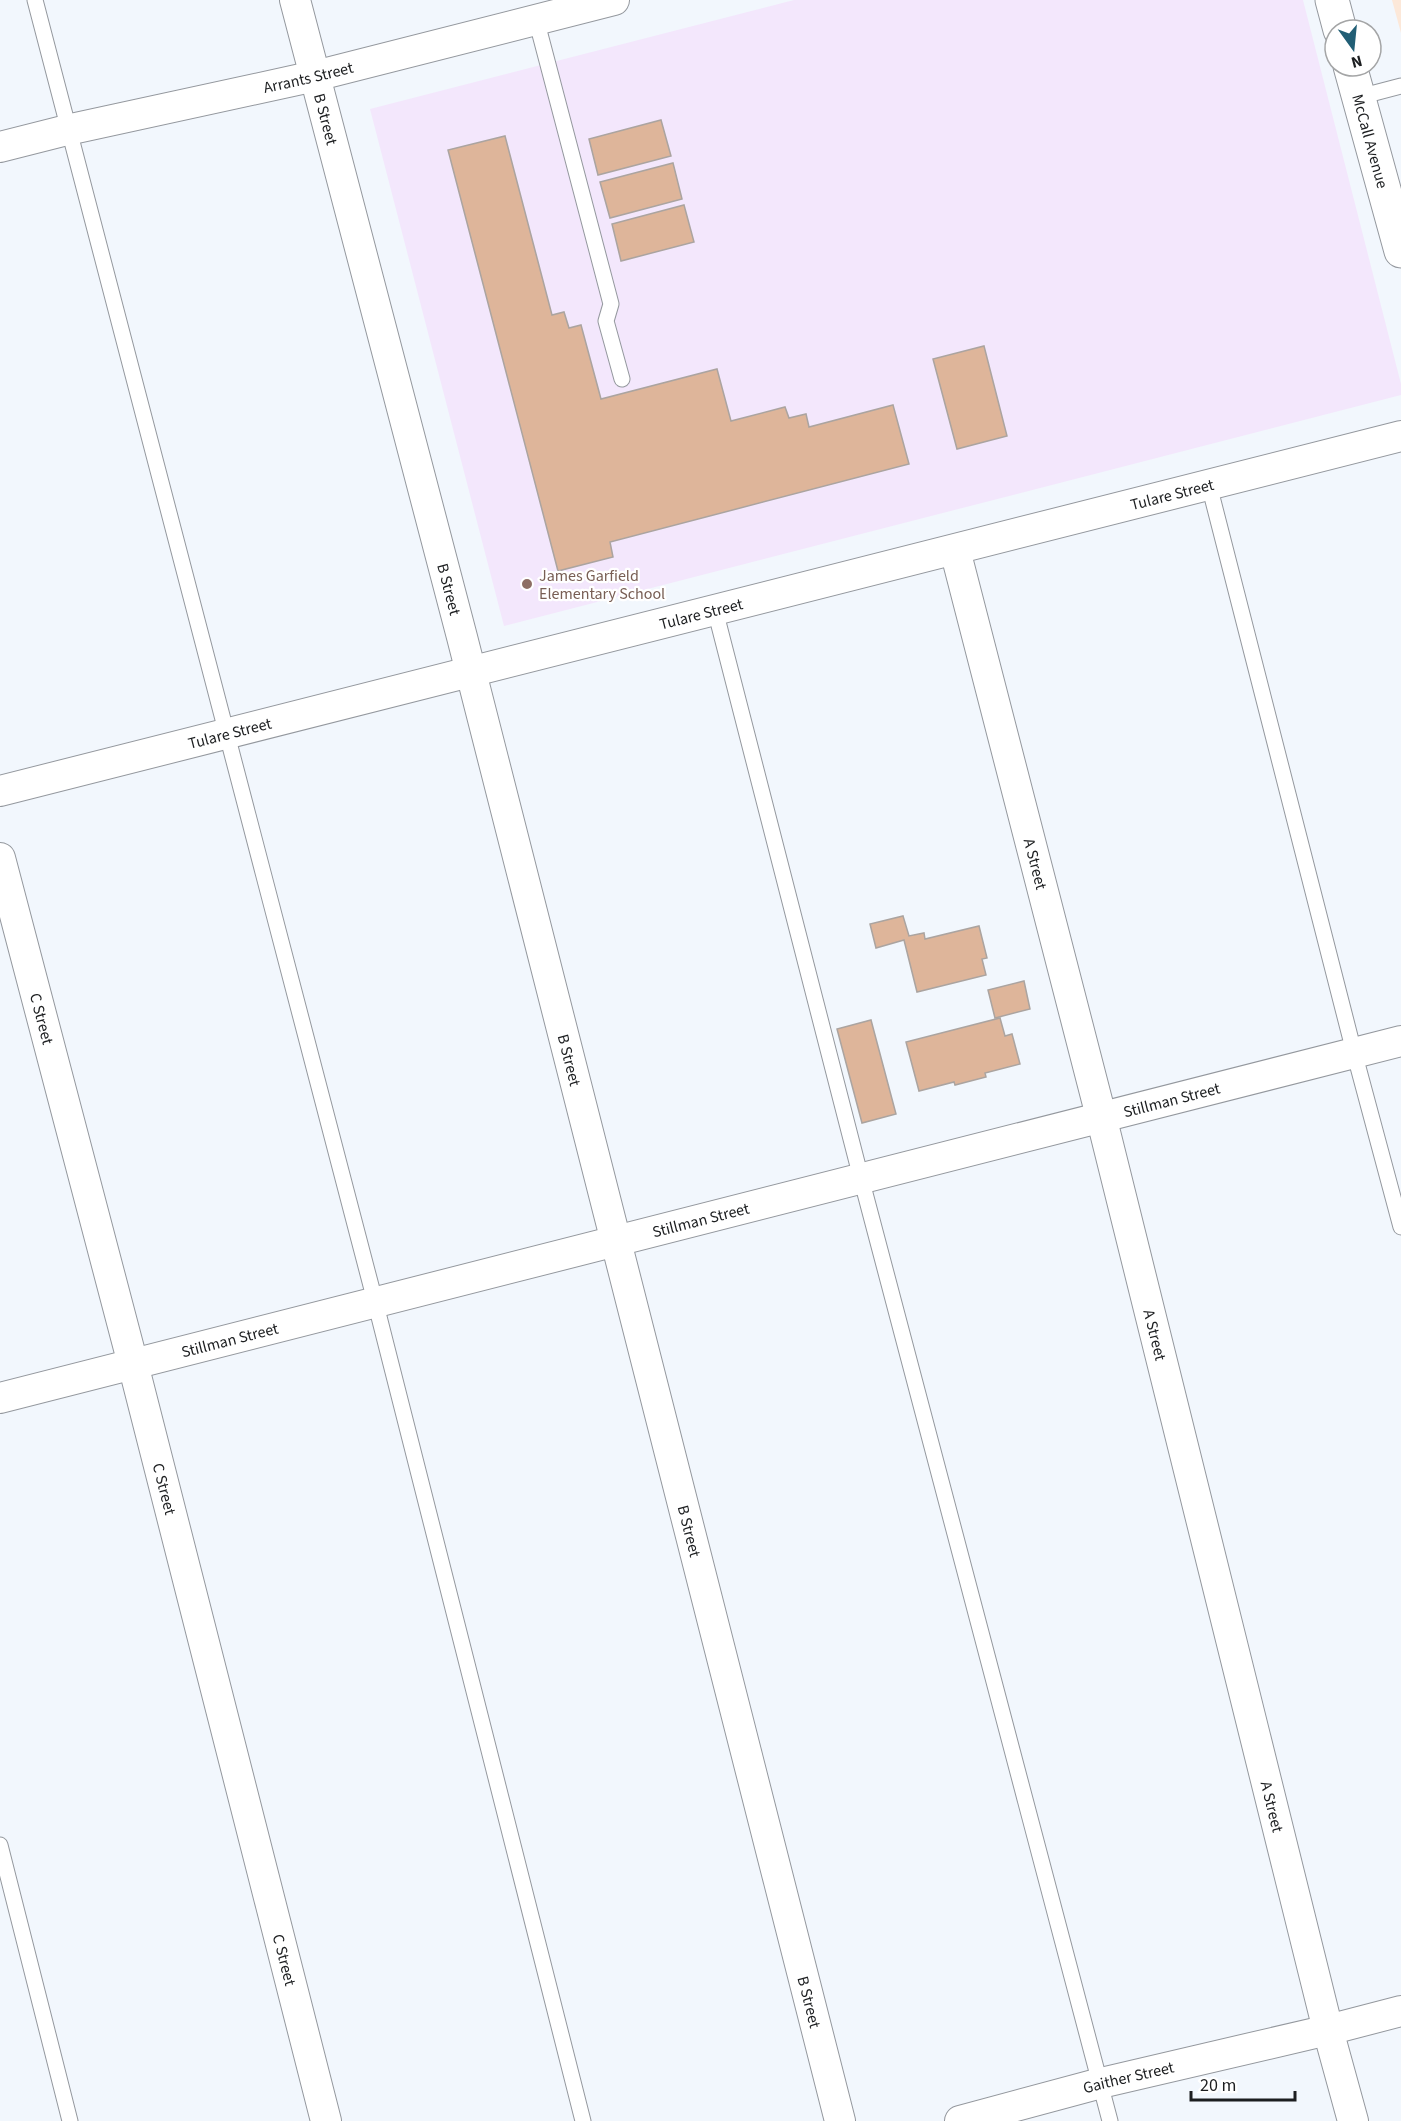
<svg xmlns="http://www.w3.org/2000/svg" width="1401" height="2121" viewBox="0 0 1401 2121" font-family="'Source Sans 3',sans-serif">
<rect width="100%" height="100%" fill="#f2f7fd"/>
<path fill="#fce8d9" d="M 1392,0 L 1401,0 L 1401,33 Z"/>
<path fill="#f3e7fc" d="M 794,0 L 1303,0 L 1401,384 L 1401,395 L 504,626 L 370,109 Z"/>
<g fill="#deb59a" stroke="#aba4a0" stroke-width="1.5">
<path d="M 661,120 L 671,156 L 598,175 L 589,139 Z"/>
<path d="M 505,136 L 552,315 L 564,312 L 569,328 L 581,325 L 601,399 L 717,369 L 731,421 L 785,407 L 789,418 L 806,414 L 809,427 L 893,405 L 909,464 L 610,542 L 613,557 L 558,571 L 448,150 Z"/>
<path d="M 673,163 L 682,199 L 610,218 L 600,182 Z"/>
<path d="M 684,205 L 694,242 L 621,261 L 612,224 Z"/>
<path d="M 984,346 L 1007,436 L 957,449 L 933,359 Z"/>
<path d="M 903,916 L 909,936 L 924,933 L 925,939 L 979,926 L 987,958 L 982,959 L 986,975 L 917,992 L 904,940 L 876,948 L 870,924 Z"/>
<path d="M 1024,981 L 1030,1009 L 995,1018 L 988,990 Z"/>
<path d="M 1000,1018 L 1005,1036 L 1012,1034 L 1020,1064 L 985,1073 L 986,1077 L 955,1085 L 954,1082 L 919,1091 L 906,1042 Z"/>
<path d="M 871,1020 L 896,1114 L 862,1123 L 837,1029 Z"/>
</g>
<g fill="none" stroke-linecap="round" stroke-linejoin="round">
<g stroke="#94989e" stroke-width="17">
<g id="lane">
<path d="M 35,0 L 375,1301 L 583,2121"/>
<path d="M 536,19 L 611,304 L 606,321 L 622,379"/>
<path d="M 1359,97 L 1401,86"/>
<path d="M 1209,485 L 1354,1052 L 1401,1227"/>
<path d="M 715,610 L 861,1178 L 1110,2121"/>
<path d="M 0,1845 L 70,2121"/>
</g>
</g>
<g stroke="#94989e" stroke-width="32">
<g id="street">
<path id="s1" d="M 295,0 L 462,637 L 840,2121"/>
<path id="s2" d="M 0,147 L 67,130 L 315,76 L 614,0"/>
<path id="s3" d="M 955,550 L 1101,1116 L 1328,2030 L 1353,2121"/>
<path id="s4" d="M 0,791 L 1401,436"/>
<path id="s5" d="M 0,858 L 133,1364 L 326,2121"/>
<path id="s6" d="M 0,1398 L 1401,1041"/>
<path id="s7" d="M 960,2121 L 1101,2083 L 1328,2030 L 1401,2011"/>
</g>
</g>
<g stroke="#94989e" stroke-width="35">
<g id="secondary">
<path d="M 1332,0 L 1340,30"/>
<path id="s8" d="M 1350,66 L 1401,251"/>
</g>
</g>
<use href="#lane" stroke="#fff" stroke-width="15"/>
<use href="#street" stroke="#fff" stroke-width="30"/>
<use href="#secondary" stroke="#fff" stroke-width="33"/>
</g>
<circle fill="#8d6e63" stroke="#fff" stroke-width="2" cx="527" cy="584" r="6"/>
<g text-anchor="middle" stroke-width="4.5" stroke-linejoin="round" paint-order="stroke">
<g font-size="16" fill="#1c1e20" stroke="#fff">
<text dy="6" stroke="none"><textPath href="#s2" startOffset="316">Arrants Street</textPath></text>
<text dy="6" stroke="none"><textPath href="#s1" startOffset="123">B Street</textPath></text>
<text dy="6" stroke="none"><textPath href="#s8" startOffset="78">McCall Avenue</textPath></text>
<text dy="6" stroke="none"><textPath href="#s4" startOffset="1209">Tulare Street</textPath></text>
<text dy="6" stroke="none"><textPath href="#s1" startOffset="609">B Street</textPath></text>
<text dy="6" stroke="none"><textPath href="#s4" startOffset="723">Tulare Street</textPath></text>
<text dy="6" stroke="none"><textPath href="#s4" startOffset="237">Tulare Street</textPath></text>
<text dy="6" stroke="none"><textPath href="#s3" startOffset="324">A Street</textPath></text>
<text dy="6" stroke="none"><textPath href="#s5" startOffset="166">C Street</textPath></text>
<text dy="6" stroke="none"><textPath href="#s1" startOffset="1095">B Street</textPath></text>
<text dy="6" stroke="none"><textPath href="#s6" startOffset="1209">Stillman Street</textPath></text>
<text dy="6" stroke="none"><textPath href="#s6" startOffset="723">Stillman Street</textPath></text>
<text dy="6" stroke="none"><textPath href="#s3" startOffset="810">A Street</textPath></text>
<text dy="6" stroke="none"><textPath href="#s6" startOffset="237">Stillman Street</textPath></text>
<text dy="6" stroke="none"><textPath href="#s5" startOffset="652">C Street</textPath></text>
<text dy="6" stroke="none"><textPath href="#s1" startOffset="1581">B Street</textPath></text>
<text dy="6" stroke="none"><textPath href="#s3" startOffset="1296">A Street</textPath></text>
<text dy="6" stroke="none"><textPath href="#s5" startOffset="1138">C Street</textPath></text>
<text dy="6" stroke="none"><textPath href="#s1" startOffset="2067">B Street</textPath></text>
<text dy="6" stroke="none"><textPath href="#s7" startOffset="174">Gaither Street</textPath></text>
</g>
<g font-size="16" fill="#785e54" stroke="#fff" text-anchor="start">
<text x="539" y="581">James Garfield<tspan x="539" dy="18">Elementary School</tspan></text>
</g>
</g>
<g transform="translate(1353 48) rotate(165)"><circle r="28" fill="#ffffff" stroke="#a4a5a6" stroke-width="1.5"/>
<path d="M0-4.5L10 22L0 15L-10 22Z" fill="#215e75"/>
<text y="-9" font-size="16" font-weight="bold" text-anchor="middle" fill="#1c1e20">N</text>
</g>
<path d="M1191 2091v9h104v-9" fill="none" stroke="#1c1e20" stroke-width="3"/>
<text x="1200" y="2091" font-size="18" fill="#1c1e20" stroke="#ffffff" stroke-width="4.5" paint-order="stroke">20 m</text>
</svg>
